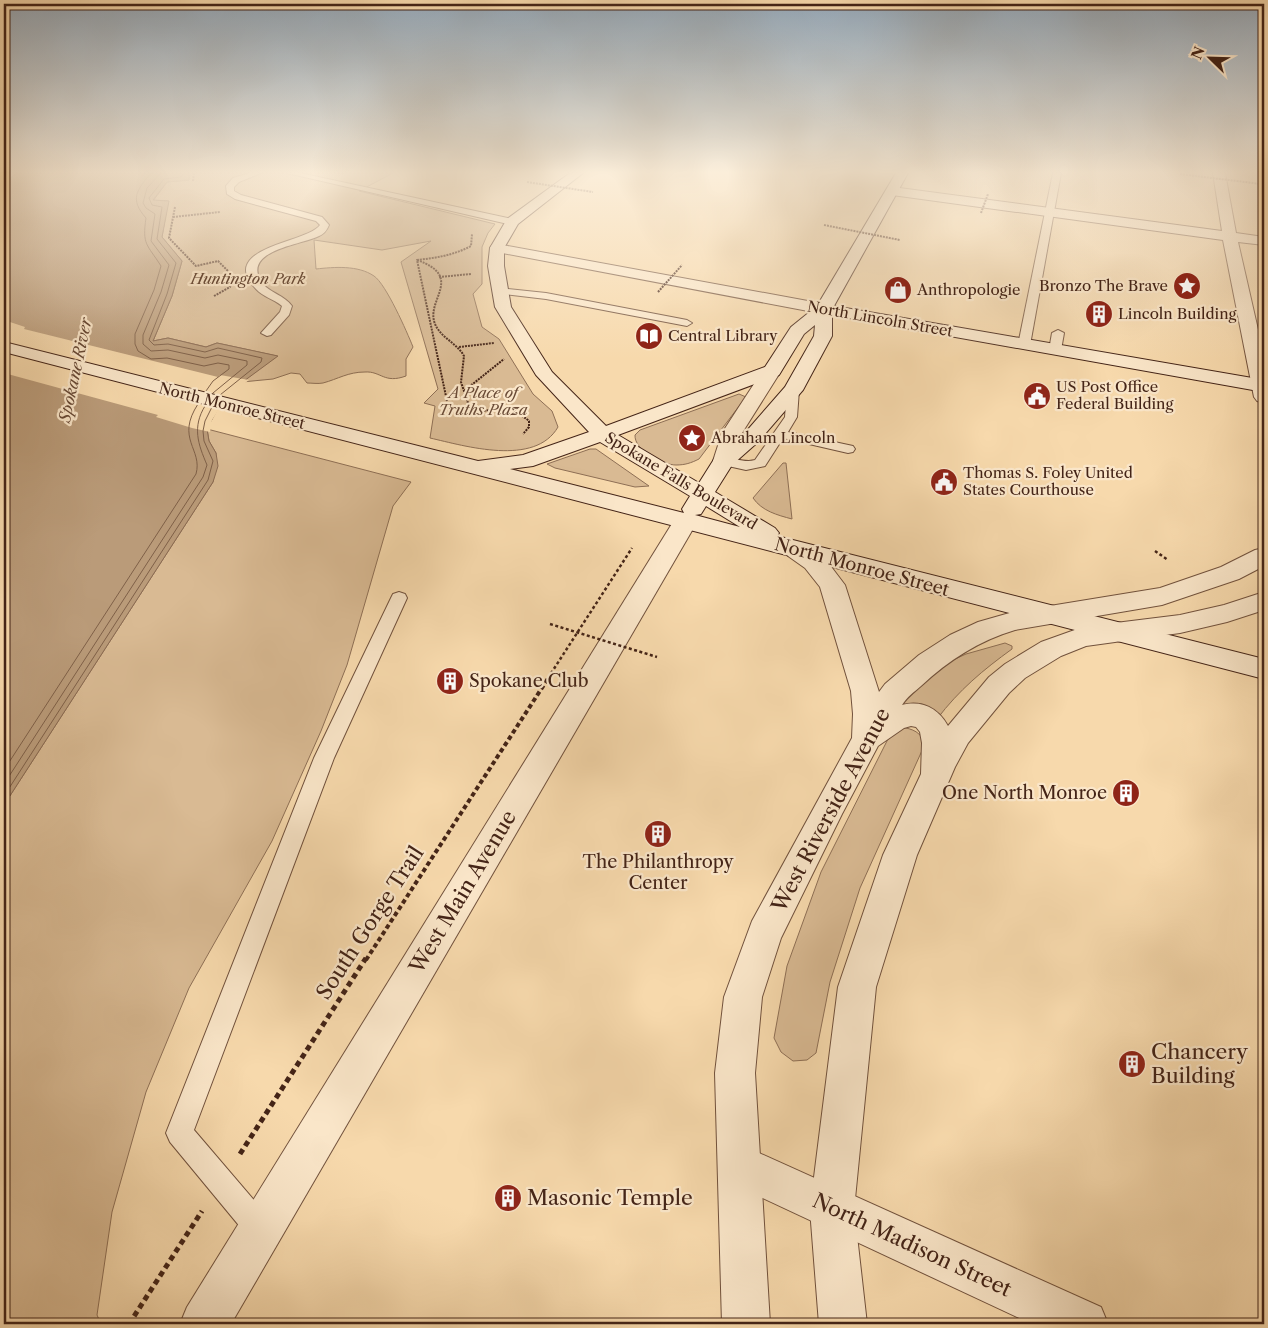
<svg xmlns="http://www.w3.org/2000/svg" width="1268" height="1328" viewBox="0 0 1268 1328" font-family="'Libre Caslon Text',serif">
<rect width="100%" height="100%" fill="#f7d9ac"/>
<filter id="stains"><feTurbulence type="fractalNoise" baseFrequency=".004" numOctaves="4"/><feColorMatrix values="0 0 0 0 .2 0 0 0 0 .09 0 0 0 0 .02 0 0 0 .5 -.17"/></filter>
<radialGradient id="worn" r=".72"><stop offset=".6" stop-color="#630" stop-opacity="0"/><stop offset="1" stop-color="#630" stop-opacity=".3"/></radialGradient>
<g fill="#d9ba93" stroke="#8e6f55">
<path d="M 189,173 L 393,173 L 359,191 L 495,224 L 488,233 L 482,247 L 482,284 L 473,294 L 482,327 L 499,339 L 533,394 L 552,411 L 558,427 C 535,467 465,446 430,438 L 435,406 L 424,403 L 438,389 L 401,262 L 431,241 L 382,250 L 314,240 L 316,269 C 334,267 358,265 374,276 C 386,284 407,332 413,347 L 406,359 L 406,376 C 384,384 381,371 365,372 C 348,372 338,379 323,383 C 318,384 312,383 307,383 L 300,374 L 291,373 L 273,379 L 242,382 L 277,356 L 217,343 L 206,347 L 168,338 L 153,341 L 172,296 L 182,261 L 162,237 L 168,201 L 153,201 L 167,182 L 189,180 Z"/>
<path d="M 739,394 L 746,397 L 699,459 C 691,463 685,465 676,465 C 662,465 634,450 635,435 L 640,430 Z"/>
<path d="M 207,429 L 411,482 L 393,506 L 347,665 L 321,731 L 272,841 L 189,988 L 146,1092 L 112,1212 L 97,1315 L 101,1324 L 4,1324 L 4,805 L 213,482 L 216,453 L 209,441 Z"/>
<path d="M 590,449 L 596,449 L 649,486 L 635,487 L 555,468 L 547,464 Z"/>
<path d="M 783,463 L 786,463 L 792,519 C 777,515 762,511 753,498 Z"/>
<path d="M 1005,643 L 1012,646 L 1012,649 C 983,670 959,690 937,719 L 900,705 L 942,665 L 966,654 Z"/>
<path d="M 901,727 C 913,729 921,732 925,744 L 860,888 L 830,982 L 816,1053 L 807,1060 L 793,1061 L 781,1052 L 774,1038 L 787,966 L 821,872 L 892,731 Z"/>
</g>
<path fill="#ba9b79" stroke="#8b6b52" d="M 16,173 L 189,173 L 189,180 L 167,182 L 153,200 L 169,201 L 162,237 L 182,261 L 172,296 L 153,341 L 168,338 L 206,347 L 217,343 L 278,356 L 225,395 L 207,429 L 209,441 L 216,453 L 218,466 L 213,482 L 4,805 L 4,184 Z"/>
<path fill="#f7d9ac" d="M 4,320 L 25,327 L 24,329 L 218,377 L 220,375 L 249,380 L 227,397 L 212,420 L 210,432 L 192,428 L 156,417 L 158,415 L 4,373 Z"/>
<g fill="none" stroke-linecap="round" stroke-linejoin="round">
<g stroke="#7f6048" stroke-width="1">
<path d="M 151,173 C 137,190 129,199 146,218 C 142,245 147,244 161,266 L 154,290 L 135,334 L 135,344 L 138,351 L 151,359 L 167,358 L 204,366 L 218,363 L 229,365 L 229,369 L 213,381 L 206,391"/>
<path d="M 161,173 L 147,188 L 143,203 L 146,208 L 155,214 L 151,241 L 169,265 L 161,292 L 143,335 L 143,344 L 151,351 L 168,350 L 205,358 L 218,355 L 247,361 L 247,365 L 213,393"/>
<path d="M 184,173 L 181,177 L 164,179 L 149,198 L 152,205 L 162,207 L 157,239 L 176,263 L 167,294 L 149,340 L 154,345 L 168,344 L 205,352 L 218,348 L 262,358 L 261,362 L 220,395"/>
<path d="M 4,770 L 196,474 C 203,449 175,439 198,404"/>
<path d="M 4,784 L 203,477 L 207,465 C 198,444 192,427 205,406"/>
<path d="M 4,796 L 208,480 L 213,461 L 204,441 L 203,431 L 205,421 L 212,407"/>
</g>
<g stroke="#71513c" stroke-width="2">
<g id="service">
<path d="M 250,173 L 261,173 L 239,182 L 234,187 L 234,191 L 241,195 L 322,217 L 329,225 C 327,230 324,234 319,236 C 302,245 240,250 262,283 C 270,293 284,295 292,306 L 289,315 L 271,335 L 267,336 L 261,333 L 280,312 L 282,306 C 274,299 263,297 256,289 C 216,247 308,243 320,225 L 316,221 L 235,199 L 227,194 L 226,186 L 233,178 Z"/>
<path d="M 287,173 L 300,173 L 512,219 L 516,222 L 512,225 Z"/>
<path d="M 1053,173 L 1061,173 L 1030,345 L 1024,348 L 1018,345 Z"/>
<path d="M 499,288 L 546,293 L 687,320 L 692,323 L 687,326 L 546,299 L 495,293 L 494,291 Z"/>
<path d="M 1058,330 L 1064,333 L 1061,350 L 1055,353 L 1049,350 L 1052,333 Z"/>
<path d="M 793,386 L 799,390 L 797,417 L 788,432 L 853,446 L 855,449 L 853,452 L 848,453 L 783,438 L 765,466 L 746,470 L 719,464 L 717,461 L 719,458 C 731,455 743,464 755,460 L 785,417 L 787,390 Z"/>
<path d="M 399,592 L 405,594 L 407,598 L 334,758 L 194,1130 L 271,1220 L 275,1230 L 271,1240 L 261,1244 L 251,1240 L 170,1142 L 166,1133 L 314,758 L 391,598 L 393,594 Z"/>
</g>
</g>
<g stroke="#71513c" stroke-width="2">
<path id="minor" d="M 739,1144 L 1101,1307 L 1108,1324 L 1032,1324 L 724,1180 L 718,1165 L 724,1150 Z"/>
</g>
<g stroke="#71513c" stroke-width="2">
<g id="tertiary">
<path d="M 1213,173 L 1225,173 L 1236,233 L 1264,237 L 1264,245 L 1238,242 L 1264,356 L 1264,403 L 1257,401 L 1254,397 L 1223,240 L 892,195 L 886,191 L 892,187 L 1222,231 Z"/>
<path d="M 497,244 L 824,304 L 830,305 L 832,309 L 830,313 L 824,314 L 492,251 L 490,248 L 492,245 Z"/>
<path d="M 772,365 L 779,367 L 781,371 L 742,433 L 735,461 L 732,466 L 724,467 L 716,466 L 713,461 L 722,433 L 765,367 Z"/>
<path d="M 685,515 L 693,517 L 697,522 L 231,1324 L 180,1324 L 187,1307 L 673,522 L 677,517 Z"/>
<path d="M 796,542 L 804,544 L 823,556 L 845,585 L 879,692 L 885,684 L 919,655 L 950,635 L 978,622 L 1013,612 L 1160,588 L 1221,567 L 1255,550 L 1264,548 L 1264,566 L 1239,579 L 1162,605 L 1015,630 C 978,641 949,660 921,686 C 914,692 907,697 902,705 C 922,700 938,708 948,726 L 989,677 L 1005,664 L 1041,642 L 1083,627 L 1180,615 L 1224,605 L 1264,592 L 1264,610 L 1227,622 L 1180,633 L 1086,646 L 1061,656 L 1025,678 L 1009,693 L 968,743 L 955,767 L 917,855 L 876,987 L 854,1209 L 867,1324 L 819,1324 L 810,1209 L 838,987 L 883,855 L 921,774 L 922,743 L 920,732 L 916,727 L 911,726 L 904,728 L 878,746 L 842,814 L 781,938 L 762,997 L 755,1073 L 770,1324 L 722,1324 L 715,1073 L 724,997 L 752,921 L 852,738 L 853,714 L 851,691 L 820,587 L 805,568 L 788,556 L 784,550 L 788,544 Z"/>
</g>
</g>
<g stroke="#442417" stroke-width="2">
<path id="secondary" d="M 570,173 L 583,173 L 518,224 L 504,248 L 504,266 L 511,307 L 552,372 L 606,426 L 765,367 L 791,327 L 817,306 L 896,173 L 908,173 L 834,306 L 1264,380 L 1264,392 L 832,315 L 832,336 L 803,390 L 758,442 L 732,465 L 715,492 L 775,528 L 779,533 L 777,536 L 1264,659 L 1264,679 L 4,352 L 4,342 L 478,461 L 523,455 L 589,432 L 536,375 L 495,307 L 488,266 L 490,248 L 507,219 ZM 815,325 L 814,336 L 785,387 L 744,434 L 716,456 L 699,483 L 618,435 L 779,375 L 804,334 ZM 600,442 L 690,496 L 682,509 L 684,513 L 510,469 L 533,466 ZM 706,506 L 740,527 L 695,515 L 701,514 Z"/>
</g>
<g stroke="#442417" stroke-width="2" stroke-dasharray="2 1" stroke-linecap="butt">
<path d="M 193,181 L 194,173"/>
<path d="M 175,207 L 169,238 L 196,266 L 218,261 L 228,271"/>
<path d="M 173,217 L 220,212"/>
<path d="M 417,260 C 465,277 425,300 435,324 C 441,338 457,343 464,356 L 461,382 L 471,412 C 492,410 512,406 529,421 L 529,427 L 523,434"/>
<path d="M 439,277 L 471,274"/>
<path d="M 214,296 L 230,287 L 231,284"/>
<path d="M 459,347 L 494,343"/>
<path d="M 464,391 L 504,359"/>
<path d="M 447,401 L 417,260 C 436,258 454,255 471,246 L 472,234"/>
</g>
<g stroke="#442417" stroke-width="2.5" stroke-dasharray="3 2.5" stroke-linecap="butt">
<path d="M 1155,551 L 1168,560"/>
<path d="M 548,678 L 632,548"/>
</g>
<path stroke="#442417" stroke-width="4" stroke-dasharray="4.5 3" stroke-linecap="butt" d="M 366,960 L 549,677"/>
<g stroke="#442417" stroke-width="5" stroke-dasharray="5.5 4" stroke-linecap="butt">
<path d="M 240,1154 L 366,958"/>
<path d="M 129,1324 L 202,1211"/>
</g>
<use href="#service" fill="#fae6c9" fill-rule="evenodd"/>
<use href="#minor" fill="#fae6c9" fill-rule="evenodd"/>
<use href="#tertiary" fill="#fae6c9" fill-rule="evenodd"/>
<use href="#secondary" fill="#fae6c9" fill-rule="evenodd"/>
<g stroke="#442417" stroke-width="2" stroke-dasharray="2 1" stroke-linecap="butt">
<path d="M 1180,174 L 1261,184"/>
<path d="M 527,182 L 593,192"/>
<path d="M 981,213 L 988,194"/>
<path d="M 824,225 L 900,240"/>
<path d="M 658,292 L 682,265"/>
</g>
<path stroke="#442417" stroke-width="2.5" stroke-dasharray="3 2.5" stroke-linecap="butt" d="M 550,624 L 657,657"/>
</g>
<linearGradient id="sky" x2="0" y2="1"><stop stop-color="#95aabc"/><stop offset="0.48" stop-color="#fbeeda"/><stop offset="1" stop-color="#fbeeda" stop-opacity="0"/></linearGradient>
<rect width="1268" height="359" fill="url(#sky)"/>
<defs>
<g id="sight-disc" transform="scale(1.4375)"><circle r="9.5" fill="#8f2418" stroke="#fae6c9"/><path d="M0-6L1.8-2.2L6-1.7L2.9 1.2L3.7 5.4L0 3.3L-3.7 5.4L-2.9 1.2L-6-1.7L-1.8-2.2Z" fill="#fff"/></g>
<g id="shop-disc" transform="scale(1.4375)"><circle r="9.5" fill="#8f2418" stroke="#fae6c9"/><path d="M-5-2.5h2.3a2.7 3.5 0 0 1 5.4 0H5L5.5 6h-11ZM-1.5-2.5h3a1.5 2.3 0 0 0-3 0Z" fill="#fff"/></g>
<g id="building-disc" transform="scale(1.4375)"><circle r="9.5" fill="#8f2418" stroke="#fae6c9"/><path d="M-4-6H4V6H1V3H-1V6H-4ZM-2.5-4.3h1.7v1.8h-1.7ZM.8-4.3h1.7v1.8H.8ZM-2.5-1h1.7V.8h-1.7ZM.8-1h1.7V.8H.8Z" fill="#fff"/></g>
<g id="library-disc" transform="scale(1.4375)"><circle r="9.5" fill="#8f2418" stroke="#fae6c9"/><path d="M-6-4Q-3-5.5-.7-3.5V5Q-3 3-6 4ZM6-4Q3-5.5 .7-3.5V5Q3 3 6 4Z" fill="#fff"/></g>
<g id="civic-disc" transform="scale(1.4375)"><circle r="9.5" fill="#8f2418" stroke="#fae6c9"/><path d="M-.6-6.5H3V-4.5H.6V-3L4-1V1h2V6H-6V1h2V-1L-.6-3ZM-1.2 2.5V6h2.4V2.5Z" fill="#fff"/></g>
</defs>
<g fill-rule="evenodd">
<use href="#sight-disc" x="1187" y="286"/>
<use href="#shop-disc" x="898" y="290"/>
<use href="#building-disc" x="1099" y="314"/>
<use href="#library-disc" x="649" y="336"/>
<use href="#civic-disc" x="1037" y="396"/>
<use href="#sight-disc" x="692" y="438"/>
<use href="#civic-disc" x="944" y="482"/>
<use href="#building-disc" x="450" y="681"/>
<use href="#building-disc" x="1126" y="793"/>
<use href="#building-disc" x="658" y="834"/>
<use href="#building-disc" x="1132" y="1064"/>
<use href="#building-disc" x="508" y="1198"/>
</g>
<g text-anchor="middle" stroke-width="4.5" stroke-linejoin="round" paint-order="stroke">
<g font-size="15" font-style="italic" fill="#694a36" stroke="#fae6c9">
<text x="248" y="284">Huntington Park</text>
<text x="483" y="398">A Place of<tspan x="483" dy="17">Truths Plaza</tspan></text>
</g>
<g font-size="15" fill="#442417" stroke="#fae6c9" text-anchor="start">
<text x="1168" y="291" text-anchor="end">Bronzo The Brave</text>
<text x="917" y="295">Anthropologie</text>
<text x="1118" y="319">Lincoln Building</text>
<text x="668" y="341">Central Library</text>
<text x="1056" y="392">US Post Office<tspan x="1056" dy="17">Federal Building</tspan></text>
<text x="711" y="443">Abraham Lincoln</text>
<text x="963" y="478">Thomas S. Foley United<tspan x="963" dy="17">States Courthouse</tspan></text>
</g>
<g font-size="15" fill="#442417" stroke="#fae6c9">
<text transform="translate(880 319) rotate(10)" y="5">North Lincoln Street</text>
<text transform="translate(232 406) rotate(14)" y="5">North Monroe Street</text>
<text transform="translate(681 481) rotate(31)" y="5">Spokane Falls Boulevard</text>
</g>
<g font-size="16" font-style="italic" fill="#674834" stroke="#fae6c9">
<text transform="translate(75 370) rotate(-78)" y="6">Spokane River</text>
</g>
<g font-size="18" fill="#442417" stroke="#fae6c9">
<text transform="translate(862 567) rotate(15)" y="6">North Monroe Street</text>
</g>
<g font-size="18" fill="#442417" stroke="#fae6c9" text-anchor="start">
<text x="469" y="687">Spokane Club</text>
<text x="1107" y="799" text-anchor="end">One North Monroe</text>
<text x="658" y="868" text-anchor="middle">The Philanthropy<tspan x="658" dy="21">Center</tspan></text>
</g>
<g font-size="21" fill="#442417" stroke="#fae6c9">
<text transform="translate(831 810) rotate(-62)" y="7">West Riverside Avenue</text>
<text transform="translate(463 892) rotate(-59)" y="7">West Main Avenue</text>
<text transform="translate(370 923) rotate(-57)" y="7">South Gorge Trail</text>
<text transform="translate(912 1245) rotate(25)" y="7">North Madison Street</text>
</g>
<g font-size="21" fill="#442417" stroke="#fae6c9" text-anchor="start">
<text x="1151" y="1059">Chancery<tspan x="1151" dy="24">Building</tspan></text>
<text x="527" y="1205">Masonic Temple</text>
</g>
</g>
<rect width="1268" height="1328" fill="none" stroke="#f7d9ac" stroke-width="20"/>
<rect x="5" y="5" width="1258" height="1318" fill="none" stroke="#442417" stroke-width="2.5"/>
<rect x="10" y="10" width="1248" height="1308" fill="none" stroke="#442417"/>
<g transform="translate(1210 58) rotate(293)" stroke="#fae6c9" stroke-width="4" paint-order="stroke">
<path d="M0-4L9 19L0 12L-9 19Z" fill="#442417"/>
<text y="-8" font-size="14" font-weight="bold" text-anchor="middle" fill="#442417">N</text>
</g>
<rect width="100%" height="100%" filter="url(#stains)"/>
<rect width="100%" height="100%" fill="url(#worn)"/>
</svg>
